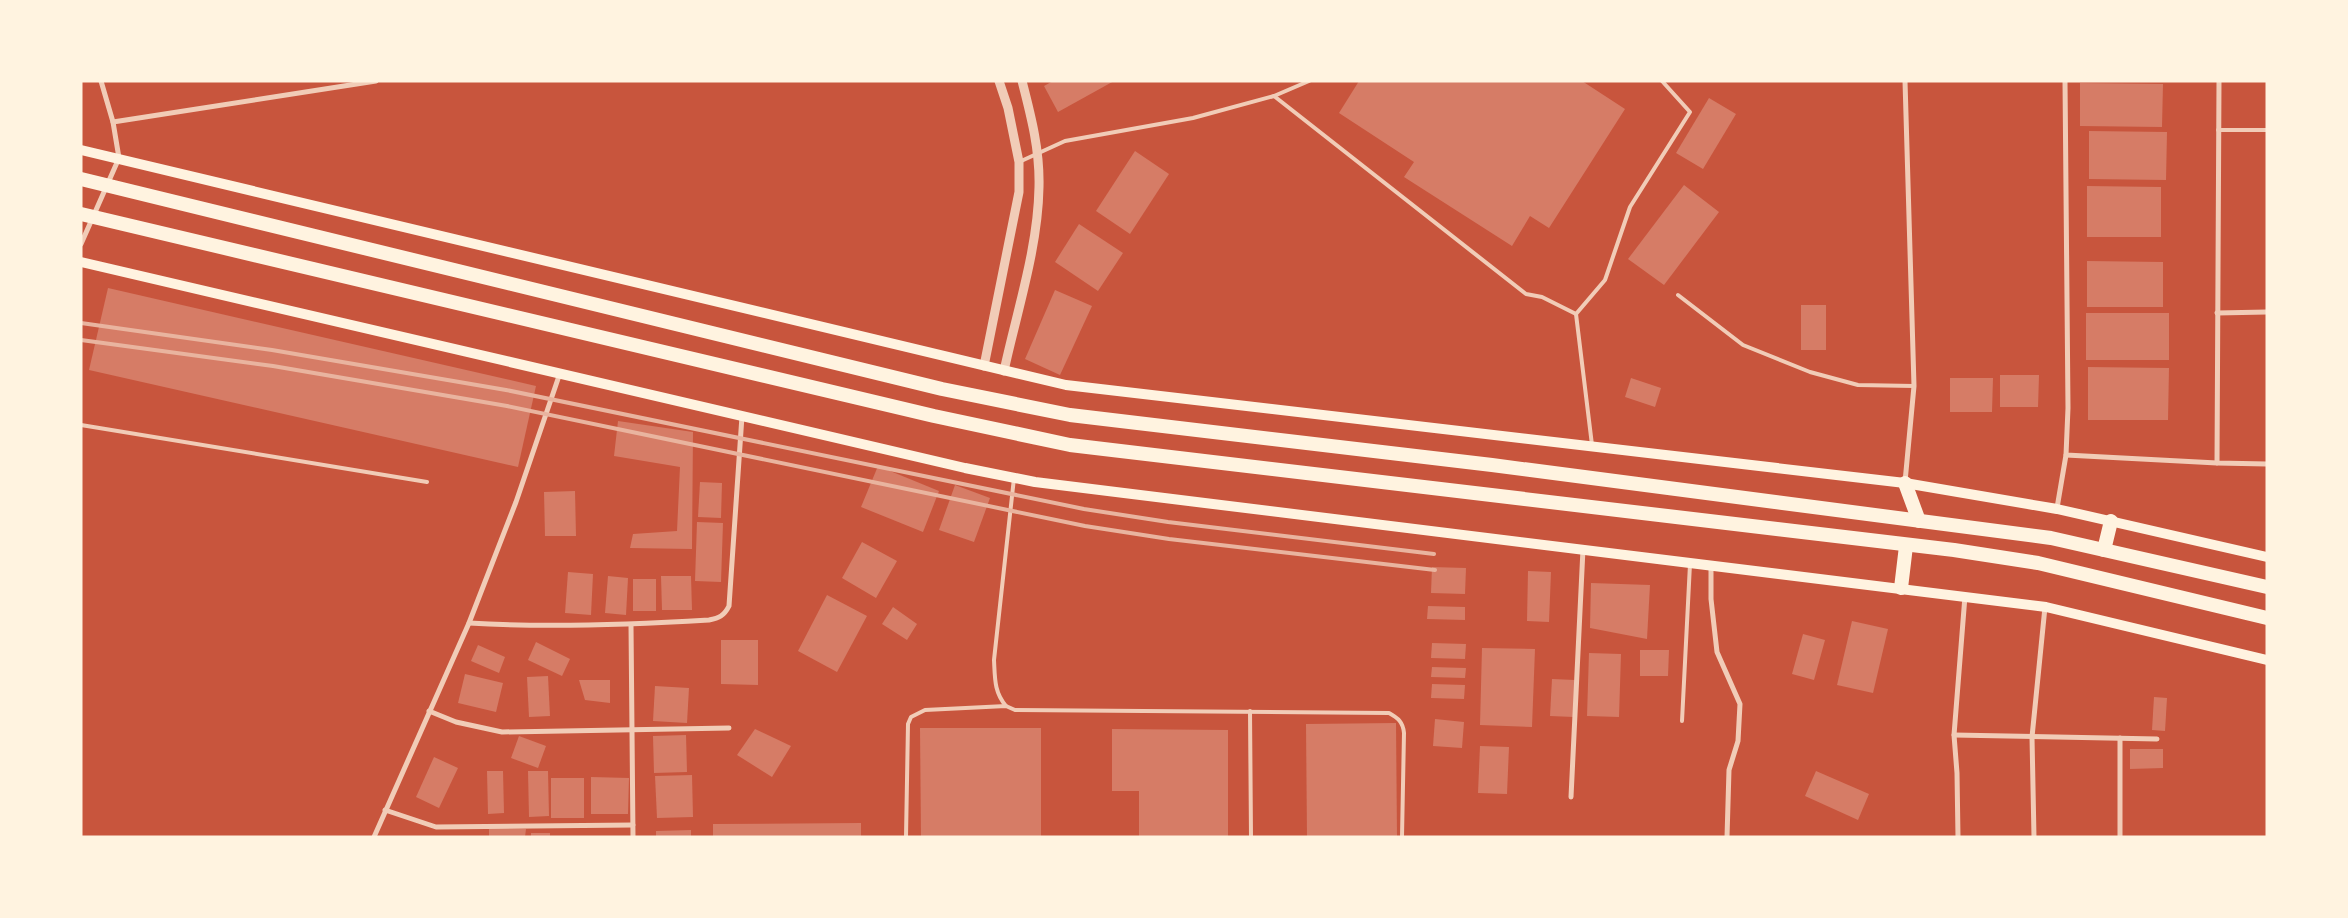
<svg xmlns="http://www.w3.org/2000/svg" width="2348" height="918" viewBox="0 0 2348 918" font-family="'Space Grotesk',sans-serif">
<rect width="100%" height="100%" fill="#c8553d"/>
<g fill="#d67c66">
<path d="M 1053,81 L 1114,81 L 1058,112 L 1044,86 Z"/>
<path d="M 1359,81 L 1582,81 L 1625,109 L 1549,228 L 1530,216 L 1512,246 L 1404,177 L 1414,162 L 1339,113 Z"/>
<path d="M 2080,83 L 2163,84 L 2162,127 L 2080,126 Z"/>
<path d="M 1709,98 L 1736,114 L 1703,169 L 1676,153 Z"/>
<path d="M 2089,131 L 2167,132 L 2166,180 L 2089,179 Z"/>
<path d="M 1135,151 L 1169,174 L 1130,234 L 1096,211 Z"/>
<path d="M 1684,185 L 1719,212 L 1664,285 L 1628,259 Z"/>
<path d="M 2087,186 L 2161,187 L 2161,237 L 2087,237 Z"/>
<path d="M 1079,224 L 1123,253 L 1098,291 L 1055,262 Z"/>
<path d="M 2087,261 L 2163,262 L 2163,307 L 2087,307 Z"/>
<path d="M 108,288 L 536,386 L 518,467 L 89,370 Z"/>
<path d="M 1055,290 L 1092,306 L 1060,375 L 1025,359 Z"/>
<rect x="1801" y="305" width="25" height="45"/>
<rect x="2086" y="313" width="83" height="47"/>
<path d="M 2088,367 L 2169,368 L 2168,420 L 2088,420 Z"/>
<path d="M 2000,375 L 2039,375 L 2038,407 L 2000,407 Z"/>
<path d="M 1631,378 L 1661,388 L 1655,407 L 1625,397 Z"/>
<path d="M 1950,378 L 1993,378 L 1992,412 L 1950,412 Z"/>
<path d="M 618,421 L 693,432 L 692,549 L 630,548 L 633,534 L 677,531 L 680,467 L 614,456 Z"/>
<path d="M 878,466 L 939,491 L 923,532 L 861,507 Z"/>
<path d="M 700,482 L 722,483 L 721,518 L 698,517 Z"/>
<path d="M 955,485 L 990,498 L 974,542 L 939,530 Z"/>
<path d="M 575,491 L 576,536 L 545,536 L 544,492 Z"/>
<path d="M 697,522 L 723,523 L 721,582 L 695,581 Z"/>
<path d="M 862,542 L 897,561 L 876,598 L 842,578 Z"/>
<path d="M 1432,567 L 1466,568 L 1465,594 L 1431,593 Z"/>
<path d="M 1528,571 L 1551,572 L 1549,622 L 1527,621 Z"/>
<path d="M 568,572 L 593,574 L 591,615 L 565,613 Z"/>
<path d="M 608,576 L 628,578 L 626,615 L 605,613 Z"/>
<path d="M 661,576 L 691,576 L 692,610 L 662,610 Z"/>
<rect x="633" y="579" width="23" height="32"/>
<path d="M 1591,583 L 1650,585 L 1647,639 L 1590,628 Z"/>
<path d="M 827,595 L 867,616 L 837,672 L 798,651 Z"/>
<path d="M 1428,606 L 1465,607 L 1465,620 L 1427,619 Z"/>
<path d="M 893,607 L 917,624 L 907,640 L 882,624 Z"/>
<path d="M 1852,621 L 1888,629 L 1873,693 L 1837,685 Z"/>
<path d="M 1803,634 L 1825,640 L 1814,680 L 1792,674 Z"/>
<path d="M 721,640 L 758,640 L 758,685 L 721,684 Z"/>
<path d="M 536,642 L 570,659 L 562,676 L 528,660 Z"/>
<path d="M 1432,643 L 1466,644 L 1465,659 L 1431,658 Z"/>
<path d="M 478,645 L 505,657 L 499,673 L 471,661 Z"/>
<path d="M 1482,648 L 1535,649 L 1532,727 L 1480,725 Z"/>
<path d="M 1640,650 L 1669,650 L 1668,676 L 1640,676 Z"/>
<path d="M 1589,653 L 1621,654 L 1619,717 L 1587,716 Z"/>
<path d="M 1432,667 L 1466,668 L 1465,678 L 1431,677 Z"/>
<path d="M 465,674 L 503,683 L 496,712 L 458,703 Z"/>
<path d="M 548,676 L 550,716 L 529,717 L 527,677 Z"/>
<path d="M 1552,679 L 1575,680 L 1574,717 L 1550,716 Z"/>
<path d="M 579,680 L 610,680 L 610,703 L 585,700 Z"/>
<path d="M 1432,684 L 1465,685 L 1464,699 L 1431,698 Z"/>
<path d="M 655,686 L 689,688 L 687,723 L 653,721 Z"/>
<path d="M 2154,697 L 2167,698 L 2165,731 L 2152,730 Z"/>
<path d="M 1435,719 L 1464,722 L 1462,748 L 1433,746 Z"/>
<path d="M 1396,723 L 1397,837 L 1307,837 L 1306,724 Z"/>
<path d="M 920,728 L 1041,728 L 1041,837 L 921,837 Z"/>
<path d="M 755,729 L 791,746 L 772,777 L 737,755 Z"/>
<path d="M 1112,729 L 1228,730 L 1228,837 L 1139,837 L 1139,791 L 1112,791 Z"/>
<path d="M 686,735 L 687,772 L 654,773 L 653,736 Z"/>
<path d="M 519,736 L 546,746 L 538,768 L 511,758 Z"/>
<path d="M 1480,746 L 1509,747 L 1507,794 L 1478,793 Z"/>
<path d="M 2130,749 L 2163,749 L 2163,768 L 2130,769 Z"/>
<path d="M 434,757 L 458,768 L 439,808 L 416,797 Z"/>
<path d="M 487,771 L 503,771 L 504,813 L 488,814 Z"/>
<path d="M 528,771 L 548,771 L 549,816 L 529,817 Z"/>
<path d="M 1816,771 L 1869,794 L 1858,820 L 1805,796 Z"/>
<path d="M 692,775 L 693,817 L 657,818 L 655,776 Z"/>
<path d="M 591,777 L 629,778 L 628,814 L 591,814 Z"/>
<rect x="551" y="778" width="33" height="40"/>
<path d="M 861,823 L 861,837 L 713,837 L 713,824 Z"/>
<path d="M 489,828 L 526,829 L 525,837 L 489,837 Z"/>
<path d="M 691,830 L 691,837 L 656,837 L 656,831 Z"/>
<rect x="531" y="833" width="19" height="4"/>
</g>
<g fill="none" stroke-linecap="round" stroke-linejoin="round">
<g stroke="#f1ccb7" stroke-width="4">
<path d="M 1274,96 L 1526,294 L 1542,297 L 1576,314 L 1605,280 L 1630,207 L 1690,112 L 1662,81"/>
<path d="M 2218,130 L 2267,130"/>
<path d="M 1019,162 L 1065,141 L 1193,118 L 1274,96 L 1309,81"/>
<path d="M 1678,295 L 1743,345 L 1810,372 L 1858,385 L 1914,386"/>
<path d="M 1576,314 L 1592,445"/>
<path d="M 81,425 L 427,482"/>
<path d="M 1006,706 C 994,692 995,678 994,660 L 1014,478"/>
<path d="M 1250,711 L 1251,837"/>
<path d="M 1682,721 L 1690,564"/>
<path d="M 906,837 L 908,724 L 911,717 L 925,710 L 1006,706 L 1015,710 L 1389,713 C 1398,718 1403,722 1404,733 L 1402,837"/>
</g>
<g stroke="#f1ccb7" stroke-width="5">
<path d="M 2065,81 L 2068,408 L 2066,455 L 2217,463 L 2267,464"/>
<path d="M 113,122 L 376,81"/>
<path d="M 81,244 L 119,158 L 113,122 L 101,81"/>
<path d="M 2217,313 L 2267,312"/>
<path d="M 2217,463 L 2219,81"/>
<path d="M 1905,482 L 1914,386 L 1905,81"/>
<path d="M 2057,508 L 2066,455"/>
<path d="M 1711,565 L 1711,599 L 1717,652 L 1740,704 L 1738,741 L 1729,770 L 1727,837"/>
<path d="M 469,623 C 549,628 628,625 709,620 C 719,618 724,616 729,606 L 742,416"/>
<path d="M 631,625 L 633,837"/>
<path d="M 429,711 L 456,722 L 502,732 L 729,728"/>
<path d="M 1954,735 L 2157,739"/>
<path d="M 1571,797 L 1583,549"/>
<path d="M 385,810 L 436,827 L 633,825"/>
<path d="M 374,837 L 469,623 L 516,502 L 560,373"/>
<path d="M 1958,837 L 1957,773 L 1954,735 L 1965,596"/>
<path d="M 2034,837 L 2032,737 L 2045,607"/>
<path d="M 2120,837 L 2120,738"/>
</g>
<g stroke="#f1ccb7" stroke-width="9">
<path d="M 984,366 L 1019,192 L 1019,162 L 1008,108 L 999,81"/>
<path d="M 1004,371 C 1017,311 1038,248 1039,187 C 1040,150 1031,116 1022,81"/>
</g>
<g stroke="#fff3e0" stroke-width="10">
<path d="M 81,150 L 1066,385 L 1905,483 L 2057,509 L 2267,557"/>
<path d="M 81,262 L 965,468 L 1035,482 L 2046,607 L 2267,660"/>
</g>
<g stroke="#fff3e0" stroke-width="14">
<path d="M 81,179 L 942,389 L 1070,415 L 1492,465 L 2051,538 L 2267,587"/>
<path d="M 81,214 L 934,416 L 1070,445 L 1954,550 L 2038,563 L 2267,618"/>
<path d="M 1905,483 L 1919,521"/>
<path d="M 2104,550 L 2111,521"/>
<path d="M 1901,588 L 1906,546"/>
</g>
<g stroke="#e9b49f" stroke-width="4">
<path d="M 81,323 L 272,350 L 506,390 L 1084,509 L 1168,522 L 1434,554"/>
<path d="M 81,340 L 273,366 L 507,406 L 1085,526 L 1169,539 L 1435,570"/>
</g>
</g>
<rect width="2348" height="918" fill="none" stroke="#fff3e0" stroke-width="165"/>
</svg>
